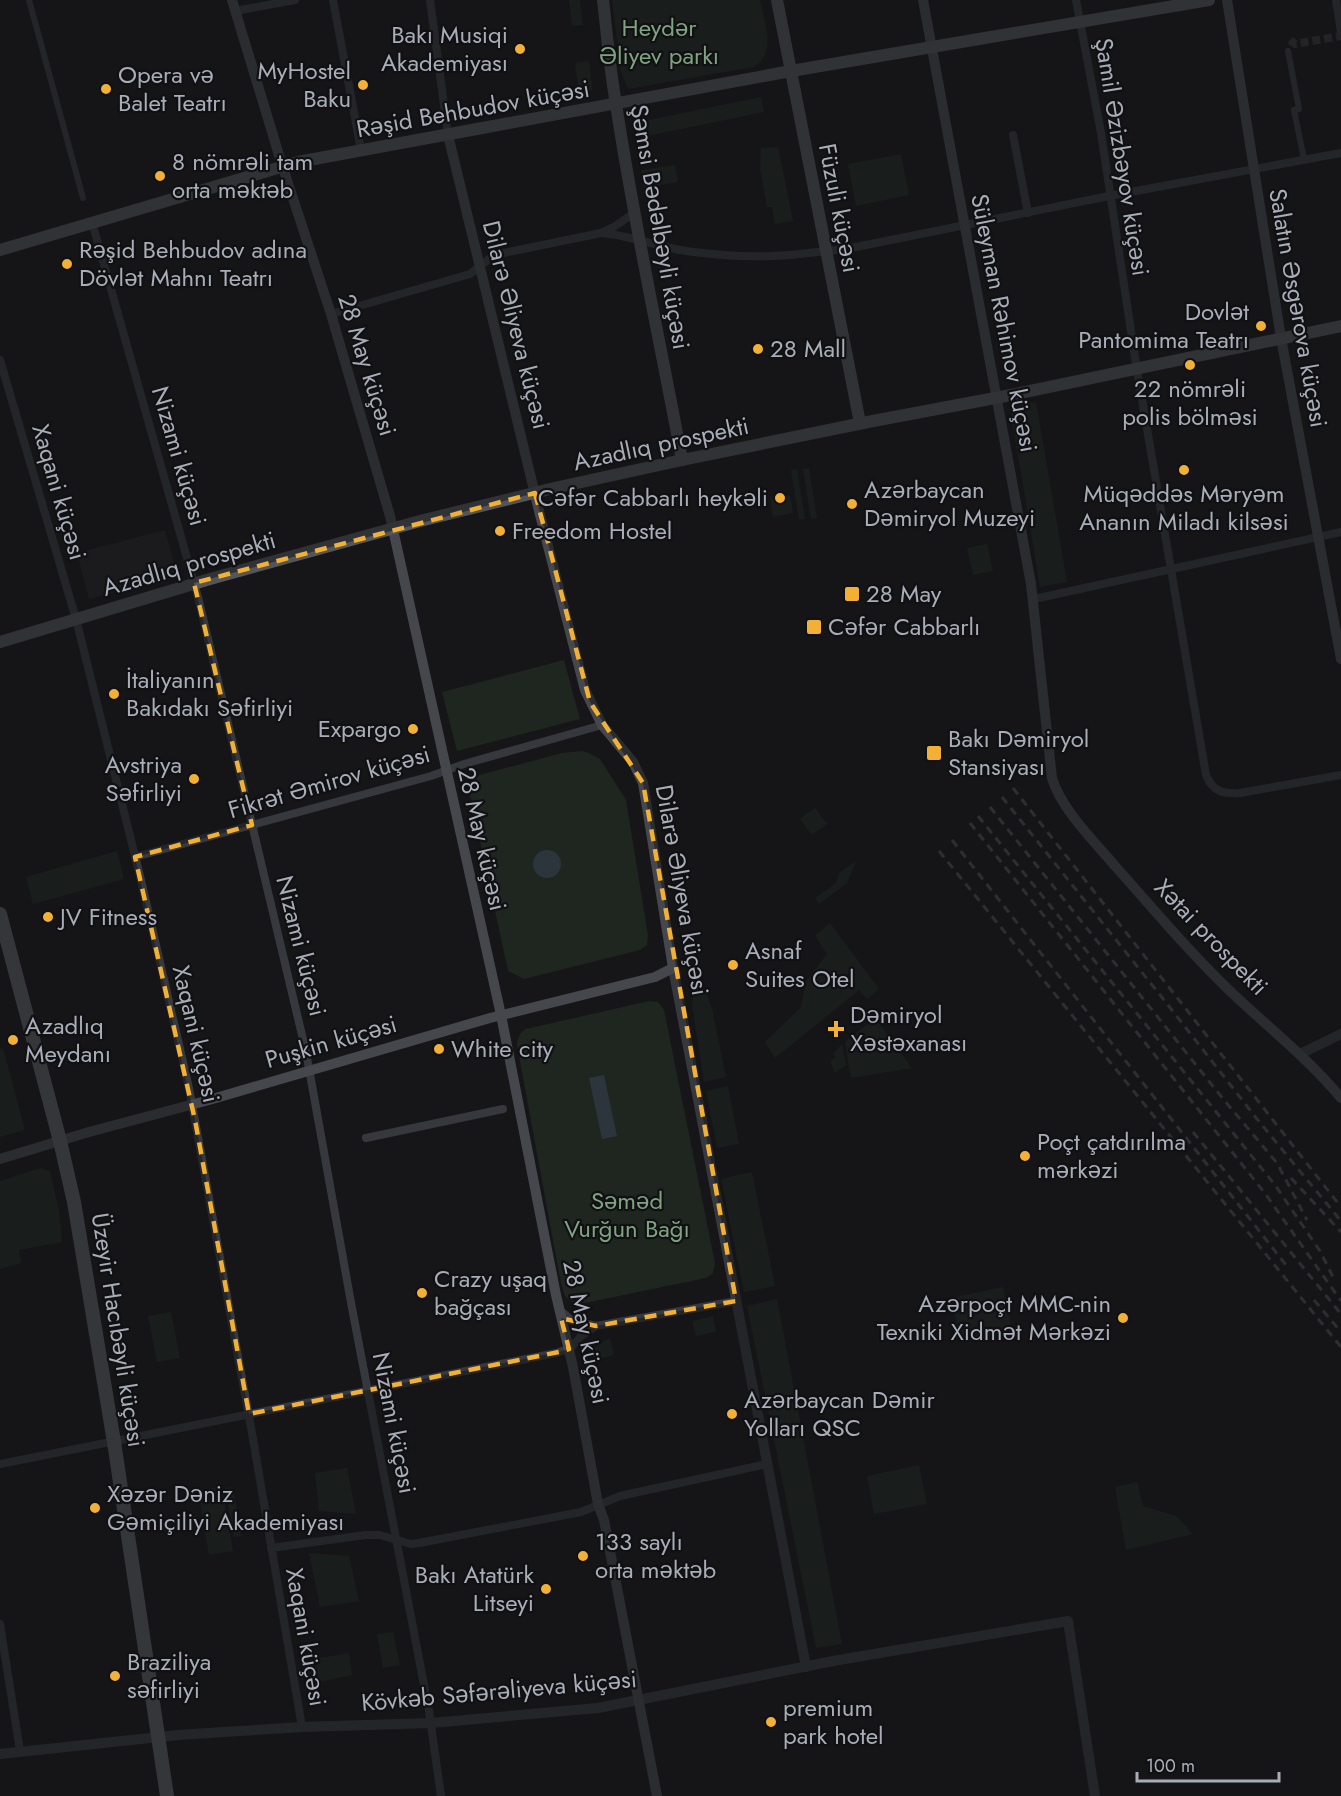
<svg xmlns="http://www.w3.org/2000/svg" width="1341" height="1796" viewBox="0 0 1341 1796" font-family="Jost,sans-serif">
<rect width="100%" height="100%" fill="#161618"/>
<path fill="#222225" d="M 165,530 L 177,574 L 89,599 L 77,553 Z"/>
<g fill="#1e261f">
<path d="M 569,0 L 580,0 L 583,25 L 572,26 Z"/>
<path d="M 612,0 L 760,0 C 764,22 778,54 753,67 L 628,89 L 621,72 Z"/>
<path d="M 589,61 L 592,90 L 579,92 L 575,63 Z"/>
<path d="M 761,97 L 764,112 L 637,138 L 634,123 Z"/>
<path d="M 778,147 L 793,221 L 775,224 L 772,207 L 767,207 L 760,168 L 761,148 Z"/>
<path d="M 901,154 L 909,195 L 856,206 L 848,164 Z"/>
<path d="M 675,165 L 678,182 L 644,188 L 641,170 Z"/>
<path d="M 1036,402 L 1067,582 L 1040,587 L 1010,407 Z"/>
<path d="M 809,468 L 817,518 L 811,519 L 803,469 Z"/>
<path d="M 797,469 L 805,519 L 799,520 L 791,470 Z"/>
<path d="M 790,495 L 793,513 L 773,517 L 770,499 L 775,498 L 776,502 L 785,501 L 784,496 Z"/>
<path d="M 987,544 L 993,571 L 973,575 L 967,548 Z"/>
<path d="M 564,660 L 580,719 L 457,751 L 442,692 Z"/>
<path d="M 582,751 L 589,753 L 600,759 L 626,800 L 648,935 L 647,945 L 640,950 L 524,979 L 508,971 L 468,785 L 472,777 L 562,753 Z"/>
<path d="M 815,808 L 827,824 L 812,835 L 800,819 Z"/>
<path d="M 117,851 L 124,879 L 33,904 L 26,877 Z"/>
<path d="M 856,861 L 847,883 L 819,904 L 815,898 L 836,883 L 839,873 Z"/>
<path d="M 830,923 L 879,989 L 867,999 L 859,990 L 775,1058 L 765,1042 L 801,1007 L 806,981 L 827,954 L 815,936 Z"/>
<path d="M 705,989 L 712,1009 L 726,1077 L 704,1082 L 692,1005 L 693,993 Z"/>
<path d="M 649,1001 L 658,1002 L 664,1010 L 715,1263 L 713,1273 L 706,1278 L 590,1302 C 563,1307 564,1294 559,1273 L 517,1045 C 518,1038 519,1033 526,1029 Z"/>
<path d="M 875,1018 L 912,1068 L 851,1078 L 845,1042 Z"/>
<path d="M 842,1044 L 846,1065 L 835,1073 L 830,1062 L 836,1057 L 833,1054 Z"/>
<path d="M 3,1048 L 25,1130 L 0,1137 L 0,1049 Z"/>
<path d="M 728,1086 L 739,1144 L 717,1148 L 706,1091 Z"/>
<path d="M 41,1168 L 50,1171 L 59,1211 L 62,1242 L 19,1250 L 21,1263 L 0,1269 L 0,1181 Z"/>
<path d="M 752,1172 L 775,1286 L 744,1292 L 721,1179 Z"/>
<path d="M 1003,1287 L 1012,1331 L 961,1342 L 951,1298 Z"/>
<path d="M 777,1299 L 842,1644 L 816,1648 L 747,1306 Z"/>
<path d="M 171,1312 L 180,1358 L 157,1362 L 148,1316 Z"/>
<path d="M 713,1316 L 716,1332 L 696,1336 L 692,1321 Z"/>
<path d="M 610,1338 L 614,1355 L 591,1361 C 591,1347 599,1343 610,1338 Z"/>
<path d="M 919,1465 L 927,1504 L 874,1514 L 867,1476 Z"/>
<path d="M 347,1468 L 356,1514 L 319,1511 L 315,1473 Z"/>
<path d="M 1137,1482 L 1143,1506 L 1176,1516 L 1193,1534 L 1126,1550 L 1115,1487 Z"/>
<path d="M 222,1486 L 233,1551 L 209,1555 L 198,1491 Z"/>
<path d="M 233,1487 L 241,1536 L 234,1537 L 225,1488 Z"/>
<path d="M 309,1553 L 349,1556 L 359,1601 L 320,1607 Z"/>
<path d="M 393,1632 L 400,1665 L 383,1668 L 377,1634 Z"/>
<path d="M 349,1653 L 352,1675 L 319,1682 L 314,1659 Z"/>
</g>
<g fill="#2c353c">
<circle cx="547" cy="864" r="14"/>
<path d="M 604,1075 L 617,1136 L 602,1139 L 589,1078 Z"/>
</g>
<g fill="none" stroke-linecap="round" stroke-linejoin="round">
<path stroke="#333438" stroke-width="8" stroke-dasharray="8 4" stroke-linecap="butt" d="M 1290,40 L 1295,44 L 1341,36"/>
<g stroke="#37383d" stroke-width="6">
<path d="M 29,0 L 83,198"/>
<path d="M 1288,51 L 1299,109 L 1294,110 L 1304,159"/>
</g>
<g stroke="#37383d" stroke-width="8">
<path d="M 333,0 L 361,150"/>
<path d="M 430,0 L 448,135"/>
<path d="M 1076,0 L 1101,133 L 1136,364 L 1206,775 C 1213,792 1223,794 1240,793 L 1341,775"/>
<path d="M 1336,0 L 1341,32"/>
<path d="M 235,11 L 295,0"/>
<path d="M 1013,135 L 1028,213"/>
<path d="M 92,222 L 198,597 L 306,1052 L 352,1308 L 429,1711 L 441,1796"/>
<path d="M 601,233 C 630,235 657,247 686,251 C 715,255 744,257 773,256 C 798,255 822,251 846,249 L 1109,196 L 1341,153"/>
<path d="M 331,314 L 470,274 L 494,255 L 601,233 L 614,227 L 634,213"/>
<path d="M 0,360 L 76,619 L 141,880 L 189,1088 L 252,1433 L 302,1727"/>
<path d="M 1034,599 L 1341,532"/>
<path d="M 135,857 L 431,776 L 464,764 L 602,725"/>
<path d="M 366,1138 L 503,1109"/>
<path d="M 560,1310 L 571,1320 L 596,1326"/>
<path d="M 0,1464 L 556,1353 L 571,1348 L 580,1337 L 596,1326 L 736,1301"/>
<path d="M 271,1548 L 365,1535 L 380,1535 L 411,1544 L 419,1543 L 581,1512 L 620,1496 L 767,1464"/>
<path d="M 0,1624 L 20,1751"/>
</g>
<g stroke="#37383d" stroke-width="10">
<path d="M 673,968 L 806,1667"/>
<path d="M 1300,1054 L 1341,1034"/>
<path d="M 0,1754 L 178,1735 L 302,1727 L 431,1723 L 598,1708 L 833,1661 L 1068,1621 L 1095,1796"/>
</g>
<g stroke="#45474d" stroke-width="10">
<path d="M 232,0 L 282,165 L 331,314 L 390,516 L 501,1015 L 556,1295 L 573,1367 L 598,1504 L 604,1520 L 657,1796"/>
<path d="M 923,0 L 1031,584 L 1052,778 C 1061,809 1094,841 1115,866 C 1152,907 1186,949 1226,987 C 1264,1024 1307,1057 1341,1098"/>
<path d="M 1227,0 L 1281,338 L 1341,659"/>
<path d="M 0,1159 L 89,1132 L 209,1100 L 490,1018 L 655,977 L 673,968 L 643,783 L 633,762 L 602,725 L 585,690 L 540,515 L 448,135"/>
</g>
<g stroke="#53555c" stroke-width="12">
<path d="M 603,0 C 607,35 610,70 616,104 C 634,224 660,341 682,460"/>
<path d="M 777,0 L 860,423"/>
<path d="M 0,250 L 298,162 L 791,71 L 1209,0"/>
<path d="M 0,642 L 210,579 L 420,521 L 550,489 L 682,460 L 873,421 L 1011,395 L 1341,326"/>
</g>
<path stroke="#5b5e65" stroke-width="14" d="M 0,914 L 60,1141 L 74,1202 L 114,1442 L 167,1796"/>
<g stroke="#4a4c52" stroke-width="3" stroke-dasharray="8 6" stroke-linecap="butt">
<path d="M 1013,788 L 1341,1207"/>
<path d="M 1002,797 L 1168,1005 L 1257,1119 L 1341,1221"/>
<path d="M 990,807 L 1224,1100 L 1277,1163 L 1307,1220"/>
<path d="M 978,816 L 1275,1185 L 1320,1251 L 1334,1279"/>
<path d="M 970,823 L 1264,1192 L 1341,1301"/>
<path d="M 952,840 L 1286,1265"/>
<path d="M 939,851 L 1341,1347"/>
<path d="M 1193,1132 L 1341,1314"/>
<path d="M 1291,1178 L 1341,1232"/>
<path d="M 1314,1300 L 1341,1332"/>
</g>
</g>
<path d="M0 0H1341V1796H0ZM 535,493 L 590,702 L 643,783 L 736,1301 L 596,1326 L 561,1318 L 569,1349 L 559,1352 L 249,1414 L 195,1120 L 135,857 L 252,825 L 194,583 Z" fill="#161618" fill-opacity=".55" fill-rule="evenodd"/>
<path fill="none" stroke="#f2b134" stroke-width="4.5" stroke-dasharray="12 8" stroke-linejoin="round" d="M 535,493 L 590,702 L 643,783 L 736,1301 L 596,1326 L 561,1318 L 569,1349 L 559,1352 L 249,1414 L 195,1120 L 135,857 L 252,825 L 194,583 Z"/>
<g fill="#f2b134" stroke="#111113" stroke-width="2">
<circle cx="520" cy="49" r="6"/>
<circle cx="363" cy="85" r="6"/>
<circle cx="106" cy="89" r="6"/>
<circle cx="160" cy="176" r="6"/>
<circle cx="67" cy="264" r="6"/>
<circle cx="1261" cy="326" r="6"/>
<circle cx="758" cy="349" r="6"/>
<circle cx="1190" cy="365" r="6"/>
<circle cx="1184" cy="470" r="6"/>
<circle cx="780" cy="498" r="6"/>
<circle cx="852" cy="504" r="6"/>
<circle cx="500" cy="531" r="6"/>
<rect x="844" y="586" width="16" height="16" rx="3"/>
<rect x="806" y="619" width="16" height="16" rx="3"/>
<circle cx="114" cy="694" r="6"/>
<circle cx="413" cy="729" r="6"/>
<rect x="926" y="745" width="16" height="16" rx="3"/>
<circle cx="194" cy="779" r="6"/>
<circle cx="48" cy="917" r="6"/>
<circle cx="733" cy="965" r="6"/>
<path d="M833 1020h6v6h6v6h-6v6h-6v-6h-6v-6h6z"/>
<circle cx="13" cy="1040" r="6"/>
<circle cx="439" cy="1049" r="6"/>
<circle cx="1025" cy="1156" r="6"/>
<circle cx="422" cy="1293" r="6"/>
<circle cx="1123" cy="1318" r="6"/>
<circle cx="732" cy="1414" r="6"/>
<circle cx="95" cy="1508" r="6"/>
<circle cx="583" cy="1556" r="6"/>
<circle cx="546" cy="1589" r="6"/>
<circle cx="115" cy="1676" r="6"/>
<circle cx="771" cy="1722" r="6"/>
</g>
<g text-anchor="middle" stroke-width="4.5" stroke-linejoin="round" paint-order="stroke">
<g font-size="24" fill="#7fa381" stroke="#111113">
<text x="659" y="36">Heydər<tspan x="659" dy="28">Əliyev parkı</tspan></text>
<text x="627" y="1209">Səməd<tspan x="627" dy="28">Vurğun Bağı</tspan></text>
</g>
<g font-size="24" fill="#a8adb8" stroke="#111113" text-anchor="start">
<text x="508" y="43" text-anchor="end">Bakı Musiqi<tspan x="508" dy="28">Akademiyası</tspan></text>
<text x="351" y="79" text-anchor="end">MyHostel<tspan x="351" dy="28">Baku</tspan></text>
<text x="118" y="83">Opera və<tspan x="118" dy="28">Balet Teatrı</tspan></text>
<text x="172" y="170">8 nömrəli tam<tspan x="172" dy="28">orta məktəb</tspan></text>
<text x="79" y="258">Rəşid Behbudov adına<tspan x="79" dy="28">Dövlət Mahnı Teatrı</tspan></text>
<text x="1249" y="320" text-anchor="end">Dovlət<tspan x="1249" dy="28">Pantomima Teatrı</tspan></text>
<text x="770" y="357">28 Mall</text>
<text x="1190" y="397" text-anchor="middle">22 nömrəli<tspan x="1190" dy="28">polis bölməsi</tspan></text>
<text x="864" y="498">Azərbaycan<tspan x="864" dy="28">Dəmiryol Muzeyi</tspan></text>
<text x="1184" y="502" text-anchor="middle">Müqəddəs Məryəm<tspan x="1184" dy="28">Ananın Miladı kilsəsi</tspan></text>
<text x="768" y="506" text-anchor="end">Cəfər Cabbarlı heykəli</text>
<text x="512" y="539">Freedom Hostel</text>
<text x="866" y="602">28 May</text>
<text x="828" y="635">Cəfər Cabbarlı</text>
<text x="126" y="688">İtaliyanın<tspan x="126" dy="28">Bakıdakı Səfirliyi</tspan></text>
<text x="401" y="737" text-anchor="end">Expargo</text>
<text x="948" y="747">Bakı Dəmiryol<tspan x="948" dy="28">Stansiyası</tspan></text>
<text x="182" y="773" text-anchor="end">Avstriya<tspan x="182" dy="28">Səfirliyi</tspan></text>
<text x="60" y="925">JV Fitness</text>
<text x="745" y="959">Asnaf<tspan x="745" dy="28">Suites Otel</tspan></text>
<text x="850" y="1023">Dəmiryol<tspan x="850" dy="28">Xəstəxanası</tspan></text>
<text x="25" y="1034">Azadlıq<tspan x="25" dy="28">Meydanı</tspan></text>
<text x="451" y="1057">White city</text>
<text x="1037" y="1150">Poçt çatdırılma<tspan x="1037" dy="28">mərkəzi</tspan></text>
<text x="434" y="1287">Crazy uşaq<tspan x="434" dy="28">bağçası</tspan></text>
<text x="1111" y="1312" text-anchor="end">Azərpoçt MMC-nin<tspan x="1111" dy="28">Texniki Xidmət Mərkəzi</tspan></text>
<text x="744" y="1408">Azərbaycan Dəmir<tspan x="744" dy="28">Yolları QSC</tspan></text>
<text x="107" y="1502">Xəzər Dəniz<tspan x="107" dy="28">Gəmiçiliyi Akademiyası</tspan></text>
<text x="595" y="1550">133 saylı<tspan x="595" dy="28">orta məktəb</tspan></text>
<text x="534" y="1583" text-anchor="end">Bakı Atatürk<tspan x="534" dy="28">Litseyi</tspan></text>
<text x="127" y="1670">Braziliya<tspan x="127" dy="28">səfirliyi</tspan></text>
<text x="783" y="1716">premium<tspan x="783" dy="28">park hotel</tspan></text>
</g>
<g font-size="24" fill="#a8adb8" stroke="#111113">
<text transform="translate(473 109) rotate(-10)" y="8">Rəşid Behbudov küçəsi</text>
<text transform="translate(1122 157) rotate(81)" y="8">Şamil Əzizbəyov küçəsi</text>
<text transform="translate(839 208) rotate(79)" y="8">Füzuli küçəsi</text>
<text transform="translate(660 227) rotate(80)" y="8">Şəmsi Bədəlbəyli küçəsi</text>
<text transform="translate(1298 308) rotate(80)" y="8">Salatın Əsgərova küçəsi</text>
<text transform="translate(1004 323) rotate(79)" y="8">Süleyman Rəhimov küçəsi</text>
<text transform="translate(516 325) rotate(76)" y="8">Dilarə Əliyeva küçəsi</text>
<text transform="translate(367 365) rotate(73)" y="8">28 May küçəsi</text>
<text transform="translate(661 444) rotate(-12)" y="8">Azadlıq prospekti</text>
<text transform="translate(179 456) rotate(74)" y="8">Nizami küçəsi</text>
<text transform="translate(59 492) rotate(74)" y="8">Xaqani küçəsi</text>
<text transform="translate(189 564) rotate(-16)" y="8">Azadlıq prospekti</text>
<text transform="translate(329 782) rotate(-16)" y="8">Fikrət Əmirov küçəsi</text>
<text transform="translate(482 839) rotate(77)" y="8">28 May küçəsi</text>
<text transform="translate(682 890) rotate(80)" y="8">Dilarə Əliyeva küçəsi</text>
<text transform="translate(1211 937) rotate(46)" y="8">Xətai prospekti</text>
<text transform="translate(301 946) rotate(76)" y="8">Nizami küçəsi</text>
<text transform="translate(196 1034) rotate(77)" y="8">Xaqani küçəsi</text>
<text transform="translate(331 1042) rotate(-16)" y="8">Puşkin küçəsi</text>
<text transform="translate(118 1330) rotate(81)" y="8">Üzeyir Hacıbəyli küçəsi</text>
<text transform="translate(586 1332) rotate(78)" y="8">28 May küçəsi</text>
<text transform="translate(394 1423) rotate(79)" y="8">Nizami küçəsi</text>
<text transform="translate(306 1637) rotate(80)" y="8">Xaqani küçəsi</text>
<text transform="translate(499 1691) rotate(-5)" y="8">Kövkəb Səfərəliyeva küçəsi</text>
</g>
</g>
<path d="M1137 1772v9h142v-9" fill="none" stroke="#a8adb8" stroke-width="3"/>
<text x="1146" y="1772" font-size="18" fill="#a8adb8" stroke="#111113" stroke-width="4.5" paint-order="stroke">100 m</text>
</svg>
